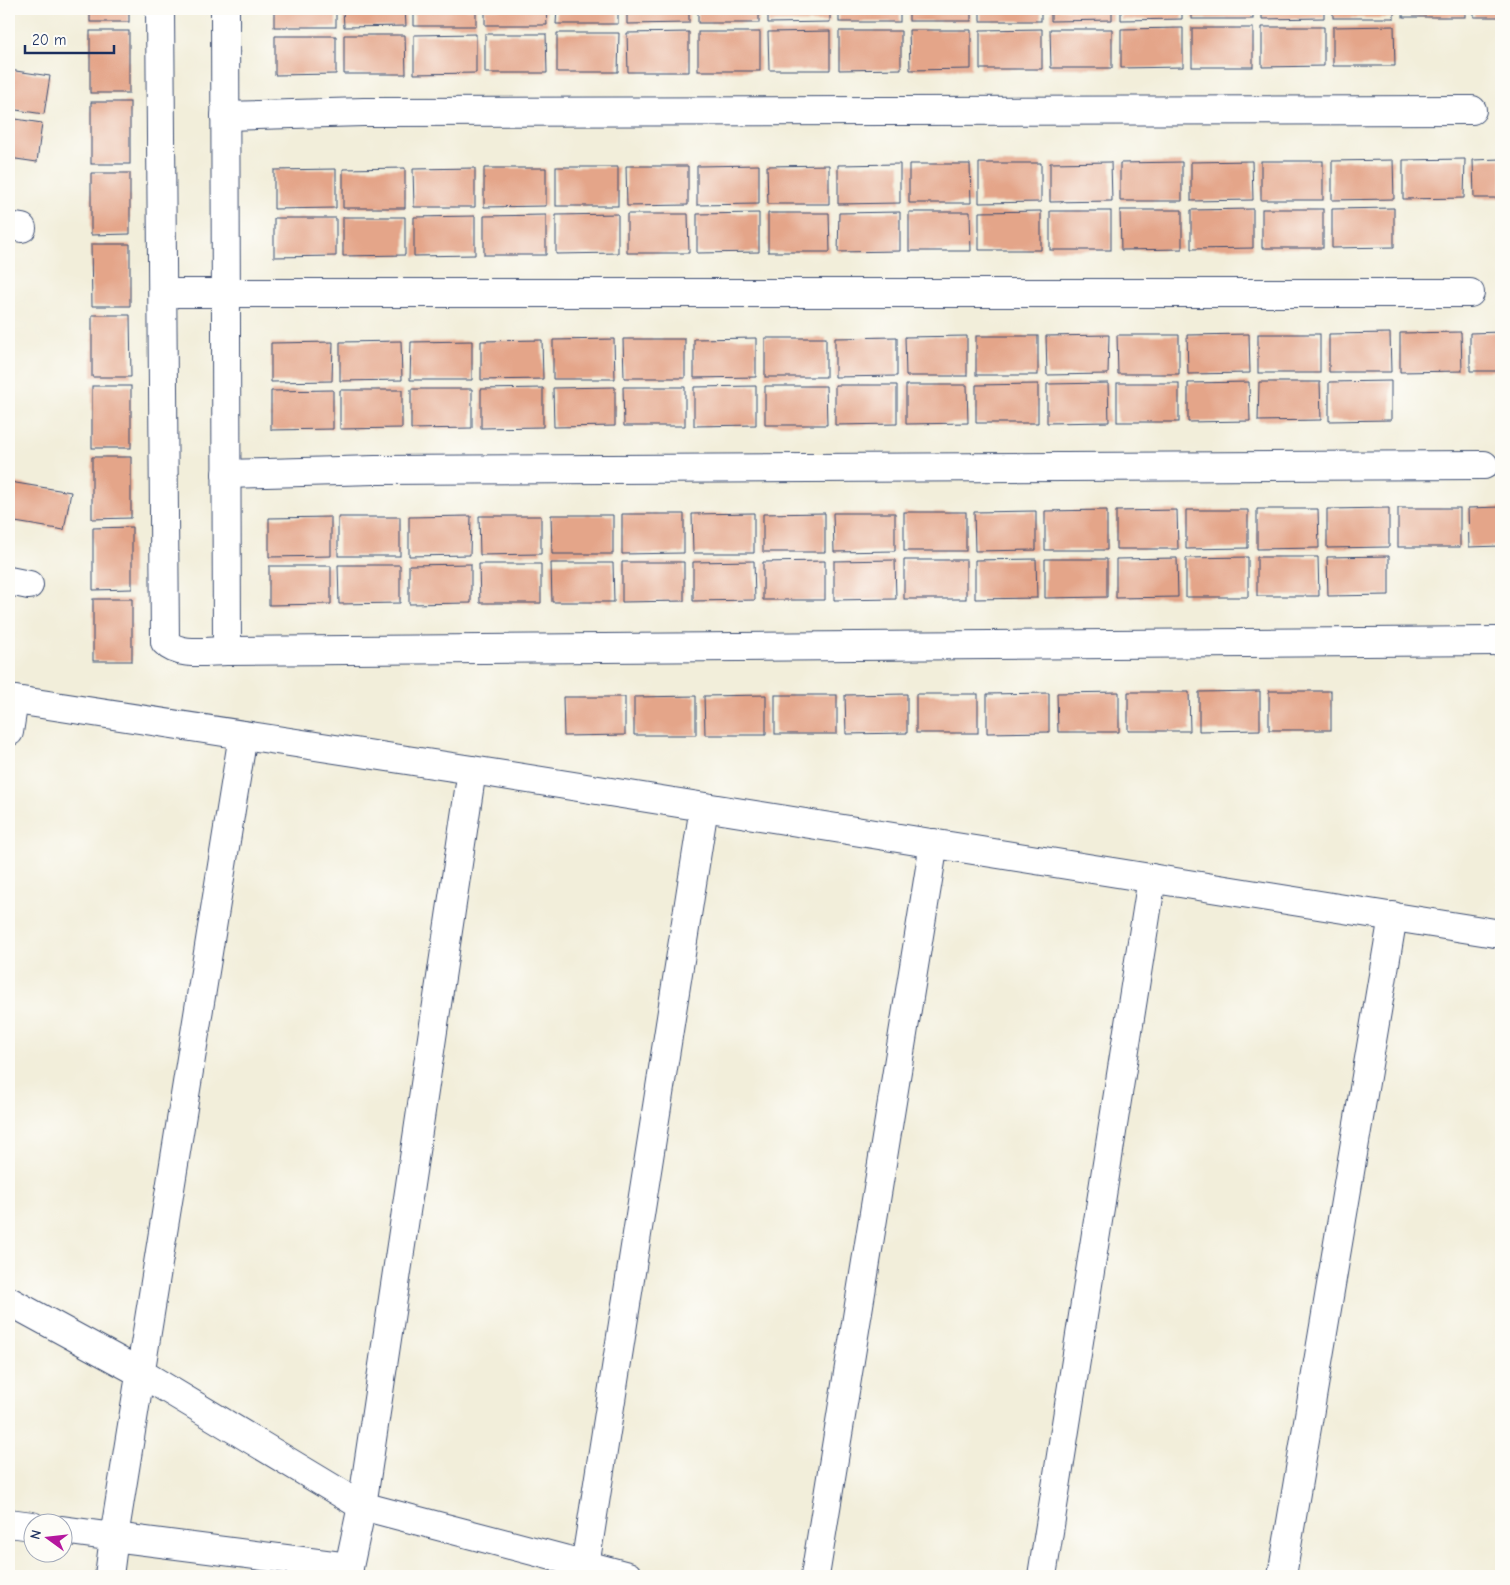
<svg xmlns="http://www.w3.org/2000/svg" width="1510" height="1585" viewBox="0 0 1510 1585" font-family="'Comic Neue',sans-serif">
<rect width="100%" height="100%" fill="#fdfcf7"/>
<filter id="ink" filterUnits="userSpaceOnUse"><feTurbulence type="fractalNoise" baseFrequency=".02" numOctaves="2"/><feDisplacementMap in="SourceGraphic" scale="10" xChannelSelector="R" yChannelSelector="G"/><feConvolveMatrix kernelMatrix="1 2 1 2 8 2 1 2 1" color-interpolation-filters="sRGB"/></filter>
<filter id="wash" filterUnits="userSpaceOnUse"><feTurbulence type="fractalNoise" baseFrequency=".0096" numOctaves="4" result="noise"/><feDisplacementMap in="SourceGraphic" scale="20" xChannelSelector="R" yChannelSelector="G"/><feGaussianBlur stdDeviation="1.12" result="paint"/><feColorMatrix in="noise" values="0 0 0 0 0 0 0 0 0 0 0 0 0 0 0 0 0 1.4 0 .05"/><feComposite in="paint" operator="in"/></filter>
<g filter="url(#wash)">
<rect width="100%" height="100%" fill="#f2eeda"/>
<g id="blocks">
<g fill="#e4a589">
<rect x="90" y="9" width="39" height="13"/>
<rect x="274" y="9" width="62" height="18"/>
<path d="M 343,9 L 405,9 L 406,26 L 344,27 Z"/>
<rect x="414" y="9" width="62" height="17"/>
<path d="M 485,9 L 546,9 L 547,25 L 485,25 Z"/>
<path d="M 557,9 L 618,9 L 618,24 L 556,24 Z"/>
<path d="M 627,9 L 689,9 L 689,23 L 627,24 Z"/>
<rect x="698" y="9" width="61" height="14"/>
<path d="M 768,9 L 830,9 L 830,22 L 768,23 Z"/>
<rect x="839" y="9" width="61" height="13"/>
<rect x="909" y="9" width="62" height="12"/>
<rect x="980" y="9" width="61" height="12"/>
<path d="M 1051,9 L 1112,9 L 1112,20 L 1051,21 Z"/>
<path d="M 1121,9 L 1182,9 L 1182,19 L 1121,20 Z"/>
<rect x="1192" y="9" width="61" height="10"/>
<path d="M 1262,9 L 1324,9 L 1324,18 L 1262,19 Z"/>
<rect x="1333" y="9" width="61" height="9"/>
<rect x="1403" y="9" width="62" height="8"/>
<rect x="1474" y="9" width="27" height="8"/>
<path d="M 1394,26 L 1395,66 L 1333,66 L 1333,27 Z"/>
<path d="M 1262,27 L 1324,27 L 1324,66 L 1262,67 Z"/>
<path d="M 1183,28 L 1183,67 L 1121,68 L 1121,29 Z"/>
<rect x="1192" y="28" width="61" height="39"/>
<path d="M 1042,29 L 1042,69 L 980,69 L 980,30 Z"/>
<path d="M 1050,29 L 1112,29 L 1112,68 L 1051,68 Z"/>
<path d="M 909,30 L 971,30 L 971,69 L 910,70 Z"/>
<rect x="90" y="31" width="39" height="62"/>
<path d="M 830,31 L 830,70 L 769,70 L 768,32 Z"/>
<path d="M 839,31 L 901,31 L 901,69 L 839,70 Z"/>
<path d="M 689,32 L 689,72 L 628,72 L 627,33 Z"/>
<rect x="698" y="32" width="62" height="39"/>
<path d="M 557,33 L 619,33 L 618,72 L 557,72 Z"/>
<path d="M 476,34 L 476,73 L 414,74 L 414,35 Z"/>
<path d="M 485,34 L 546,34 L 547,73 L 485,73 Z"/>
<path d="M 344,35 L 405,35 L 406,74 L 344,74 Z"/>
<path d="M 275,36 L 336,36 L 336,74 L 275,75 Z"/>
<path d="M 9,70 L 50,76 L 44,114 L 9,109 Z"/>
<rect x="91" y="102" width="39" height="62"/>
<path d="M 9,118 L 42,123 L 37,162 L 9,158 Z"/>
<path d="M 1465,159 L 1464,198 L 1403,199 L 1403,160 Z"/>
<path d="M 1501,159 L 1501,198 L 1474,198 L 1473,160 Z"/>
<path d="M 1393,160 L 1394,199 L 1332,200 L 1332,161 Z"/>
<path d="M 1252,161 L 1253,200 L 1191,201 L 1191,162 Z"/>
<rect x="1261" y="161" width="62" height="39"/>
<path d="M 1111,162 L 1112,201 L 1050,202 L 1050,163 Z"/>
<path d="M 1182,162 L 1182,201 L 1120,201 L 1120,163 Z"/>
<path d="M 979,163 L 1041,163 L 1041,202 L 979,203 Z"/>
<path d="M 900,164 L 900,203 L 838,204 L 838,165 Z"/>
<path d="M 909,164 L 970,164 L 971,203 L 909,203 Z"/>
<path d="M 759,165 L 759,204 L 697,205 L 697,166 Z"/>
<path d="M 829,165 L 829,204 L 768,204 L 767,166 Z"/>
<path d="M 626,166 L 688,166 L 688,205 L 627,206 Z"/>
<rect x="556" y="167" width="62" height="39"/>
<path d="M 405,168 L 405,208 L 343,208 L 343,169 Z"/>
<path d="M 475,168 L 475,207 L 414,207 L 413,169 Z"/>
<path d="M 484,168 L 546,168 L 546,206 L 484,207 Z"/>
<path d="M 336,169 L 336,208 L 274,209 L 274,170 Z"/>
<path d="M 91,173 L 130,173 L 130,234 L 91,235 Z"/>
<path d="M 1394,208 L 1394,247 L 1332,248 L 1332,209 Z"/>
<path d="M 1253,209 L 1253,248 L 1191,249 L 1191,210 Z"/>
<rect x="1262" y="209" width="61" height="39"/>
<path d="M 1120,210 L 1182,210 L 1182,249 L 1121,250 Z"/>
<path d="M 1041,211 L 1041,250 L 979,250 L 979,212 Z"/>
<rect x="1050" y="211" width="61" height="39"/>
<path d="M 900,212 L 900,251 L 838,252 L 839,213 Z"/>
<path d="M 909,212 L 970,212 L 971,251 L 909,251 Z"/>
<path d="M 759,213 L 759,252 L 697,253 L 697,214 Z"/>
<path d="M 768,213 L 829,213 L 830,252 L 768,252 Z"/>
<path d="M 618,214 L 618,253 L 556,254 L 556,215 Z"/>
<path d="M 627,214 L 688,214 L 689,253 L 627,253 Z"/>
<path d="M 546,215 L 546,255 L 484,255 L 484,216 Z"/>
<path d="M 475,216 L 475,255 L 414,256 L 414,217 Z"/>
<path d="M 343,217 L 405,217 L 405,255 L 343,256 Z"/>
<path d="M 274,218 L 336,218 L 336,256 L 274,257 Z"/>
<path d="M 91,244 L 130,244 L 130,306 L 92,306 Z"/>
<path d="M 92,315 L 130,315 L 131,377 L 92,377 Z"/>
<path d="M 1461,332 L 1462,371 L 1400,372 L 1400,333 Z"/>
<path d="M 1501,332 L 1501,371 L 1470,371 L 1470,333 Z"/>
<path d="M 1390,333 L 1391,372 L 1329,372 L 1329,334 Z"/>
<path d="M 1249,334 L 1250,373 L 1188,374 L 1187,335 Z"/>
<rect x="1258" y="334" width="62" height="39"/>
<path d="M 1109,335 L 1108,374 L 1047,375 L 1046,336 Z"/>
<path d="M 1117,335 L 1179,335 L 1179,374 L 1118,374 Z"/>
<path d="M 967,336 L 967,376 L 906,376 L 905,337 Z"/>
<rect x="976" y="336" width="62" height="39"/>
<path d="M 897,337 L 897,376 L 835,377 L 835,338 Z"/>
<path d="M 756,338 L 756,377 L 694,378 L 694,339 Z"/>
<rect x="765" y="338" width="61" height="39"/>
<path d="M 614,339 L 615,379 L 553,379 L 553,340 Z"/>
<path d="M 623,339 L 685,339 L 685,378 L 624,378 Z"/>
<path d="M 542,340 L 543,379 L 481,380 L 481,341 Z"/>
<path d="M 401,341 L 402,380 L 340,381 L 340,342 Z"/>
<path d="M 472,341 L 472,380 L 410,380 L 411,342 Z"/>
<path d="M 333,342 L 332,381 L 271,382 L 271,343 Z"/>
<path d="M 1391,381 L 1391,420 L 1329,421 L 1329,382 Z"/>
<path d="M 1249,382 L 1250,421 L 1188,422 L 1188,383 Z"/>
<path d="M 1259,382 L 1320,382 L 1321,420 L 1258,421 Z"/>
<path d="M 1108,383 L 1109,422 L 1047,423 L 1047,384 Z"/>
<rect x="1117" y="383" width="62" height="39"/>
<path d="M 1038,384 L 1038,423 L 976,423 L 976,385 Z"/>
<path d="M 835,385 L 897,385 L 897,424 L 835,425 Z"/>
<path d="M 906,385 L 967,385 L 968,423 L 906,424 Z"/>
<rect x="92" y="386" width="39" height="62"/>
<path d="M 756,386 L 756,425 L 694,426 L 694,387 Z"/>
<path d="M 765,386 L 826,386 L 827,425 L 765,425 Z"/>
<path d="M 615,387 L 615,426 L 554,427 L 553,388 Z"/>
<path d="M 623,387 L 685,387 L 685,426 L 624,426 Z"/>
<path d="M 543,388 L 543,427 L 481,428 L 481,389 Z"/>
<path d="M 411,389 L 472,389 L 472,428 L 411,429 Z"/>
<path d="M 333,390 L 333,429 L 271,430 L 271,391 Z"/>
<path d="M 340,390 L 402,390 L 402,428 L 340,429 Z"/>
<path d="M 92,457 L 131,457 L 131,518 L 92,519 Z"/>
<path d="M 10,482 L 71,492 L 64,530 L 9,521 Z"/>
<path d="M 1501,507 L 1501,546 L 1469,547 L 1468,508 Z"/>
<path d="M 1389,508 L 1389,547 L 1327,548 L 1327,509 Z"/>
<rect x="1398" y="508" width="62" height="39"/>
<path d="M 1257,509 L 1318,509 L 1319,548 L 1257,549 Z"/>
<path d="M 1107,510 L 1107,550 L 1045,550 L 1045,511 Z"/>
<path d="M 1177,510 L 1178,549 L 1116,549 L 1116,511 Z"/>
<path d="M 1186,510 L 1248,510 L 1248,548 L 1186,549 Z"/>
<path d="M 1036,511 L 1036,550 L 975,551 L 974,512 Z"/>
<rect x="904" y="512" width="62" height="39"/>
<path d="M 754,513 L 754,553 L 693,553 L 692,514 Z"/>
<path d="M 825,513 L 825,552 L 763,552 L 763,514 Z"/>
<path d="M 833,513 L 895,513 L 895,551 L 834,552 Z"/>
<path d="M 622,514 L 684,514 L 684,553 L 622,554 Z"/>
<path d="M 551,515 L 613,515 L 613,554 L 552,554 Z"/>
<path d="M 471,516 L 470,555 L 409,556 L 409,517 Z"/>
<path d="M 479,516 L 541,516 L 541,554 L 480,555 Z"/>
<path d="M 331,517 L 331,556 L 269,557 L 269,518 Z"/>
<rect x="338" y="517" width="62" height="39"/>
<path d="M 132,527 L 132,589 L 93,590 L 93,528 Z"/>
<path d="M 1389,556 L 1389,595 L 1328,596 L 1327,557 Z"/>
<path d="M 1248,557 L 1248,597 L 1186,597 L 1186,558 Z"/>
<path d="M 1257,557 L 1318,557 L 1319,596 L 1257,596 Z"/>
<path d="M 1177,558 L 1178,597 L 1116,598 L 1116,559 Z"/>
<path d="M 1036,559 L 1037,598 L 975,599 L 975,560 Z"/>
<path d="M 1045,559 L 1107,559 L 1107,597 L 1045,598 Z"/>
<path d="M 895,560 L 896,599 L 834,600 L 834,561 Z"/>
<rect x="904" y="560" width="62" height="39"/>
<path d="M 754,561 L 755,600 L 693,601 L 693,562 Z"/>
<path d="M 825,561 L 825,600 L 763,600 L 763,562 Z"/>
<path d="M 622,562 L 684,562 L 684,601 L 622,602 Z"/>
<path d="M 551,563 L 613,563 L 614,602 L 552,602 Z"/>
<path d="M 471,564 L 471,603 L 409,604 L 409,565 Z"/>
<path d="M 479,564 L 541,564 L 541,603 L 480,603 Z"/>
<path d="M 338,565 L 400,565 L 400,603 L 339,604 Z"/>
<path d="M 269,566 L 331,566 L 331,604 L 269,605 Z"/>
<rect x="93" y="599" width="39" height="62"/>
<path d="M 1260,691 L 1260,730 L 1199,731 L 1199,692 Z"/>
<rect x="1269" y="691" width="62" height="39"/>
<path d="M 1119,692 L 1119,732 L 1058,732 L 1057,693 Z"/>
<path d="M 1128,692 L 1189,692 L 1190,731 L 1128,731 Z"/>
<path d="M 1049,693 L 1049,732 L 987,733 L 987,694 Z"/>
<path d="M 907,694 L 907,733 L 846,734 L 845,695 Z"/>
<rect x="916" y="694" width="62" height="39"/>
<path d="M 766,695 L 766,735 L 705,735 L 704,696 Z"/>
<rect x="775" y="695" width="62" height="39"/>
<path d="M 696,696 L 696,735 L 634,735 L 634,697 Z"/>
<path d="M 563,697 L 625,697 L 625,735 L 564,736 Z"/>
</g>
</g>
</g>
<g filter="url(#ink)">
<use href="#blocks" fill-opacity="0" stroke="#3b4c71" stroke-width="1"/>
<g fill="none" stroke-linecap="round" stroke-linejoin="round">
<g stroke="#3b4c71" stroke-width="30">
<g id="minor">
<path d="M 160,9 L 165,642 C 179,657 208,651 227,651 L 1497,641"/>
<path d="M 225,9 L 227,651"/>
<path d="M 225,116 L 364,112 L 1472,110"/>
<path d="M 9,226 L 22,228"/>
<path d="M 163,293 L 1470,293"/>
<path d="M 226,474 L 375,470 L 1484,465"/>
<path d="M 9,581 L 29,585"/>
<path d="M 9,699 L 472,770 L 1501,934"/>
<path d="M 9,732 L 14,700"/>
<path d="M 243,735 L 114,1537 L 349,1567 L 348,1576"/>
<path d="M 9,1301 L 141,1373 L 362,1506 L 628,1576"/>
<path d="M 9,1523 L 32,1526"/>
<path d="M 62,1530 L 114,1537 L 109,1576"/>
<path d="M 585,1566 L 704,807"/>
<path d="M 349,1567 L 362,1506 L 472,770"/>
<path d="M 815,1576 L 934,843"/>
<path d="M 1042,1576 L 1152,878"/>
<path d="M 1282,1576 L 1393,916"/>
</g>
</g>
<use href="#minor" stroke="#fff" stroke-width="28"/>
</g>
</g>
<rect width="1510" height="1585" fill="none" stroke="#fdfcf7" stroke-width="30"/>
<g transform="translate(48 1538) rotate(285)"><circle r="24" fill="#fdfcf7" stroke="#a3aaba"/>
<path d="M0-4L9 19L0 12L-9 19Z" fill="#b5179e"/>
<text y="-8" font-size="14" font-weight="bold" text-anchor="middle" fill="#1b2f5e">N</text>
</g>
<path d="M25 45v8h89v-8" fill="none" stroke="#1b2f5e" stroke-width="2.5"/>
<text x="32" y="45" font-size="15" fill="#1b2f5e" stroke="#fdfcf7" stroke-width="4" paint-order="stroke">20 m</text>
</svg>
